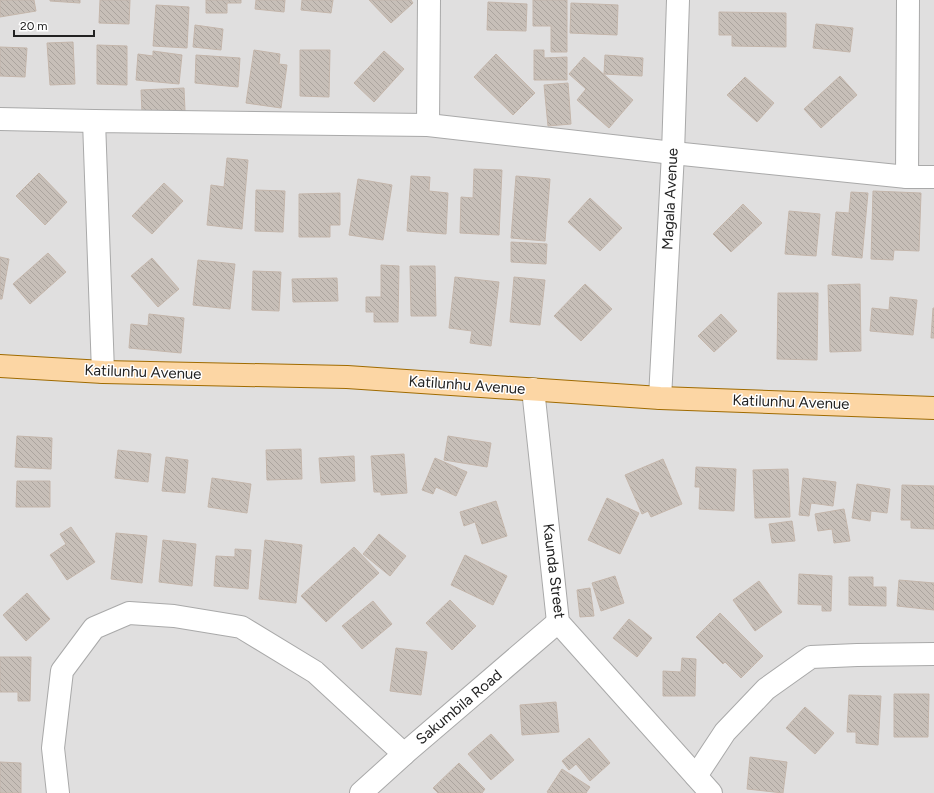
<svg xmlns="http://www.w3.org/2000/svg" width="934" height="793" viewBox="0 0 934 793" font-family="Figtree,sans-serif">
<defs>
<pattern id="building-back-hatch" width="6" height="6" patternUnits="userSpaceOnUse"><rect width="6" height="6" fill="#c7bfb8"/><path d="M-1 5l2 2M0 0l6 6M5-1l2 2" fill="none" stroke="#aba49e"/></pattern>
</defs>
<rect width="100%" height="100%" fill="#f2efe9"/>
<rect fill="#e0dfdf" x="0" y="0" width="934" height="793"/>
<g fill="url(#building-back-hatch)" stroke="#c4b6ab">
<path d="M 0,0 L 34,0 L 36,11 L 0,17 Z"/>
<path d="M 50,0 L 80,0 L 80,3 L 50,1 Z"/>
<path d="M 100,0 L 130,0 L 129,24 L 99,23 Z"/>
<path d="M 206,0 L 241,0 L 241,3 L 227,3 L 227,13 L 206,13 Z"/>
<path d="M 256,0 L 285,0 L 284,12 L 255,9 Z"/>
<path d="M 302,0 L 333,0 L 331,13 L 301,10 Z"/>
<path d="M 369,0 L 411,0 L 413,3 L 391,23 Z"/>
<path d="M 533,0 L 567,0 L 567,52 L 551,52 L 551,26 L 533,26 Z"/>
<path d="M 488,2 L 527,4 L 526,31 L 487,30 Z"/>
<path d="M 571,3 L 618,5 L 617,35 L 570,33 Z"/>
<path d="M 156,5 L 189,7 L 187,48 L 153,46 Z"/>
<path d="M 719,12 L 786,13 L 786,47 L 732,46 L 732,35 L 719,35 Z"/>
<path d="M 816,24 L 853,28 L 850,52 L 813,48 Z"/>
<path d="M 195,25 L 223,29 L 221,50 L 193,47 Z"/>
<path d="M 73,42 L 75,84 L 50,85 L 47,43 Z"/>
<path d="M 97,45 L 127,46 L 127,85 L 97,84 Z"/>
<path d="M 0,47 L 27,48 L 25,77 L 0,76 Z"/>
<path d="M 254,50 L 280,54 L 279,64 L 287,65 L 281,108 L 246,103 Z"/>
<path d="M 300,50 L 330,50 L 329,97 L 300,96 Z"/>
<path d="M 534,50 L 544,50 L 544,58 L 567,57 L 567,80 L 534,80 Z"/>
<path d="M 153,51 L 182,55 L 179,84 L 136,80 L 138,54 L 153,56 Z"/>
<path d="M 384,51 L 404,69 L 374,102 L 354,83 Z"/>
<path d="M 496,54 L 535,93 L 513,115 L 474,77 Z"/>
<path d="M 196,55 L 240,58 L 238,87 L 195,83 Z"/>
<path d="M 605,55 L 643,58 L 642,76 L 604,74 Z"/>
<path d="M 584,57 L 633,100 L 609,128 L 577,100 L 586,89 L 569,74 Z"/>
<path d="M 840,76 L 857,95 L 821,128 L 804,109 Z"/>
<path d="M 745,77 L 774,103 L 757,122 L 727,95 Z"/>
<path d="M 568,83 L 571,124 L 548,126 L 544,85 Z"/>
<path d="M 184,88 L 185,111 L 142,113 L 141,90 Z"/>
<path d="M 227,158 L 248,160 L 242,229 L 207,225 L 211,185 L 224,187 Z"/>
<path d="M 474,169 L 502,170 L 499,235 L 460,233 L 461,197 L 473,198 Z"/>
<path d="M 39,173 L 67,202 L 45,225 L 16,196 Z"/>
<path d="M 411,176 L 430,177 L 429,191 L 448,193 L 446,234 L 407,231 Z"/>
<path d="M 516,176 L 550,179 L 545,241 L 511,238 Z"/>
<path d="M 358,179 L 392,185 L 383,240 L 349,235 Z"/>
<path d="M 164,183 L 183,201 L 152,234 L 132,216 Z"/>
<path d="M 256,190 L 285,191 L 283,232 L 255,231 Z"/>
<path d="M 873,191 L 921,193 L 919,251 L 894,250 L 893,260 L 871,259 Z"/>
<path d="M 851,192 L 868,193 L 862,258 L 832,255 L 836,212 L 849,213 Z"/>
<path d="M 340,193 L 340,225 L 330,225 L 330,237 L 299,237 L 299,194 Z"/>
<path d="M 590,198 L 622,228 L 600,251 L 568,222 Z"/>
<path d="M 743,204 L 762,223 L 731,252 L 713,234 Z"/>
<path d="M 789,211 L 820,214 L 816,256 L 785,254 Z"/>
<path d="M 511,242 L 547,244 L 546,264 L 511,262 Z"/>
<path d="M 48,253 L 66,272 L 30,304 L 13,284 Z"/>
<path d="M 0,257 L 9,259 L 2,299 L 0,299 Z"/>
<path d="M 152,258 L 179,289 L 158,307 L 131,276 Z"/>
<path d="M 198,260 L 235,264 L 230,309 L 193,305 Z"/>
<path d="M 381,265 L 399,266 L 398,322 L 374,322 L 374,312 L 366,312 L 366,297 L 381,297 Z"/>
<path d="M 410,266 L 435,266 L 436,316 L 411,316 Z"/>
<path d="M 253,271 L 281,272 L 279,311 L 252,310 Z"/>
<path d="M 455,277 L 499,282 L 491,346 L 470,343 L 472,331 L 449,328 Z"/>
<path d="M 514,277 L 545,280 L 540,325 L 510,322 Z"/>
<path d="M 337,278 L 338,301 L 293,302 L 292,279 Z"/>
<path d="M 585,284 L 612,309 L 581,341 L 554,316 Z"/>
<path d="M 860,284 L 861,351 L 830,352 L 828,285 Z"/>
<path d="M 778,293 L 818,293 L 817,360 L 777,359 Z"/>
<path d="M 890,297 L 917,300 L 913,335 L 870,331 L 872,308 L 889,310 Z"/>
<path d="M 933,308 L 934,308 L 934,338 L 931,338 Z"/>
<path d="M 149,314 L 184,318 L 181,353 L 129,348 L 131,324 L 148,326 Z"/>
<path d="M 721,314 L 737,331 L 714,352 L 698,336 Z"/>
<path d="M 17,436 L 52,438 L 51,469 L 15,467 Z"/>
<path d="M 448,436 L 491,443 L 487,467 L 444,460 Z"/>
<path d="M 301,449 L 302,479 L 267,480 L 266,450 Z"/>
<path d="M 118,450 L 151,454 L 148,482 L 115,478 Z"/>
<path d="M 404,454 L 407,493 L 381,495 L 381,492 L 374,492 L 371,456 Z"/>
<path d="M 354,456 L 355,481 L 321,483 L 319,458 Z"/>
<path d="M 166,457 L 188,460 L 185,493 L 162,491 Z"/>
<path d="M 435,458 L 467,472 L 456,496 L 436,487 L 433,494 L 422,490 Z"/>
<path d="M 663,459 L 682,504 L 651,517 L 648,511 L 642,514 L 625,475 Z"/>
<path d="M 696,467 L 736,469 L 734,511 L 699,509 L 700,487 L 695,487 Z"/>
<path d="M 788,469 L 790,517 L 755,518 L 753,470 Z"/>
<path d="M 212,478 L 251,484 L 247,513 L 208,507 Z"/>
<path d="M 803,478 L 836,482 L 833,506 L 811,503 L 809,516 L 799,515 Z"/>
<path d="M 17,481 L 50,481 L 50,507 L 16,507 Z"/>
<path d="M 857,484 L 890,489 L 887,513 L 871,511 L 870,521 L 852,518 Z"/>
<path d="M 902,485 L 934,486 L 934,529 L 911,528 L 911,520 L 901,520 Z"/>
<path d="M 607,498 L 639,513 L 620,554 L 588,540 Z"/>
<path d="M 496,501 L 507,536 L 482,544 L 475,522 L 464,526 L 460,512 Z"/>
<path d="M 844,509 L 850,541 L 834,543 L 832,529 L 818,531 L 815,514 Z"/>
<path d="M 792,521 L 795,541 L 772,543 L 769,524 Z"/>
<path d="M 71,527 L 95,562 L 67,580 L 50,555 L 66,544 L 60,534 Z"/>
<path d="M 116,533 L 147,536 L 142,583 L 111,579 Z"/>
<path d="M 379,534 L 406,556 L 390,576 L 363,554 Z"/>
<path d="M 163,540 L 196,544 L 192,586 L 159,582 Z"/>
<path d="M 265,540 L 302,545 L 296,603 L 259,599 Z"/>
<path d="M 354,547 L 379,573 L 326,622 L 301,596 Z"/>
<path d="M 235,549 L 251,550 L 248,589 L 214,586 L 216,556 L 235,557 Z"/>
<path d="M 465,555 L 507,576 L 493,605 L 451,585 Z"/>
<path d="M 799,574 L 832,576 L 831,611 L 822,611 L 822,605 L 798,604 Z"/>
<path d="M 615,576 L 624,603 L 601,611 L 592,583 Z"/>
<path d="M 849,577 L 873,577 L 873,587 L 886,587 L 886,606 L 849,605 Z"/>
<path d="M 899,580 L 934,583 L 934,610 L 897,606 Z"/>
<path d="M 759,581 L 782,612 L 755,631 L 733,600 Z"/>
<path d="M 590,588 L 594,616 L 580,617 L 577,590 Z"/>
<path d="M 27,593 L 50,619 L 26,641 L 3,615 Z"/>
<path d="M 450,600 L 476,626 L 452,650 L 426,623 Z"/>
<path d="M 373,601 L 392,624 L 362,649 L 342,626 Z"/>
<path d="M 720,613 L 763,656 L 741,678 L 725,662 L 723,664 L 696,637 Z"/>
<path d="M 629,619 L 652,638 L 637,657 L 613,638 Z"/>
<path d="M 396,648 L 427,652 L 421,695 L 390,691 Z"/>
<path d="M 0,657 L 31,657 L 30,701 L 18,701 L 18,692 L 0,692 Z"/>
<path d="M 682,658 L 696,659 L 695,696 L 663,696 L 663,671 L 681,672 Z"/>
<path d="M 894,694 L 929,694 L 928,737 L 894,737 Z"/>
<path d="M 849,695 L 881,696 L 878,745 L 856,743 L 856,732 L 847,732 Z"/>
<path d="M 556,702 L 559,732 L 522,735 L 520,705 Z"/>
<path d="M 805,707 L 834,733 L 815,754 L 786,728 Z"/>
<path d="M 491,734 L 514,760 L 491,780 L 468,754 Z"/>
<path d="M 589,738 L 610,763 L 590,781 L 576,764 L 569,770 L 562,761 Z"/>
<path d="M 750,757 L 787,762 L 783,793 L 747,789 Z"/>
<path d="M 0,762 L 21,763 L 21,793 L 0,793 Z"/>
<path d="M 459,763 L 485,789 L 482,793 L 438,793 L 433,788 Z"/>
<path d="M 562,769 L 590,787 L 586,793 L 549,793 L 547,792 Z"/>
</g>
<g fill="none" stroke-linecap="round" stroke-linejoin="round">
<g stroke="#a9a9a9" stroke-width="24">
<g id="minor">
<path d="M 0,119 L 94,121"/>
<path d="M 428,125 L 429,0"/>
<path d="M 907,177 L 908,0"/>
<path d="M 103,372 L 94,121 L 428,125 L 673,153 L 907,177 L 934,177"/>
<path d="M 533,389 L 558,622 L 711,793"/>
<path d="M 660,398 L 673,153 L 678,0"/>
<path d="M 696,776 L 725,732 L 766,689 L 811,657 L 857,655 L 934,654"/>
<path d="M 58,793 L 53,748 L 62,671 L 94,628 L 129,613 L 174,616 L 241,627 L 315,672 L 404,754"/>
<path d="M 361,793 L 404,754 L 558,622"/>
</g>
</g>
<g stroke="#a06b00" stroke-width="24">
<path id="major" d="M 0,366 L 103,372 L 347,377 L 660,398 L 934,408"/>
</g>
<use href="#minor" stroke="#fff" stroke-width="22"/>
<use href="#major" stroke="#fcd6a4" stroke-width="22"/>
</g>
<g text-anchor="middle" stroke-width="3" stroke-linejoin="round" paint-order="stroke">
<g font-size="15" fill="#222" stroke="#fff">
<text transform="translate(670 199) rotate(-87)" y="5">Magala Avenue</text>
<text transform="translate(143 372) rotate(2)" y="5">Katilunhu Avenue</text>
<text transform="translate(467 385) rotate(4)" y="5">Katilunhu Avenue</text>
<text transform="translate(791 402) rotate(2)" y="5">Katilunhu Avenue</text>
<text transform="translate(554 571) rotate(83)" y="5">Kaunda Street</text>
<text transform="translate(459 707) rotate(-40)" y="5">Sakumbila Road</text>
</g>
</g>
<path d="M14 30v6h80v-6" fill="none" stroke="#222222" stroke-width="2"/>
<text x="20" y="30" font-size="12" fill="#222222" stroke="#ffffff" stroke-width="3" paint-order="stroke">20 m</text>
</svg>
